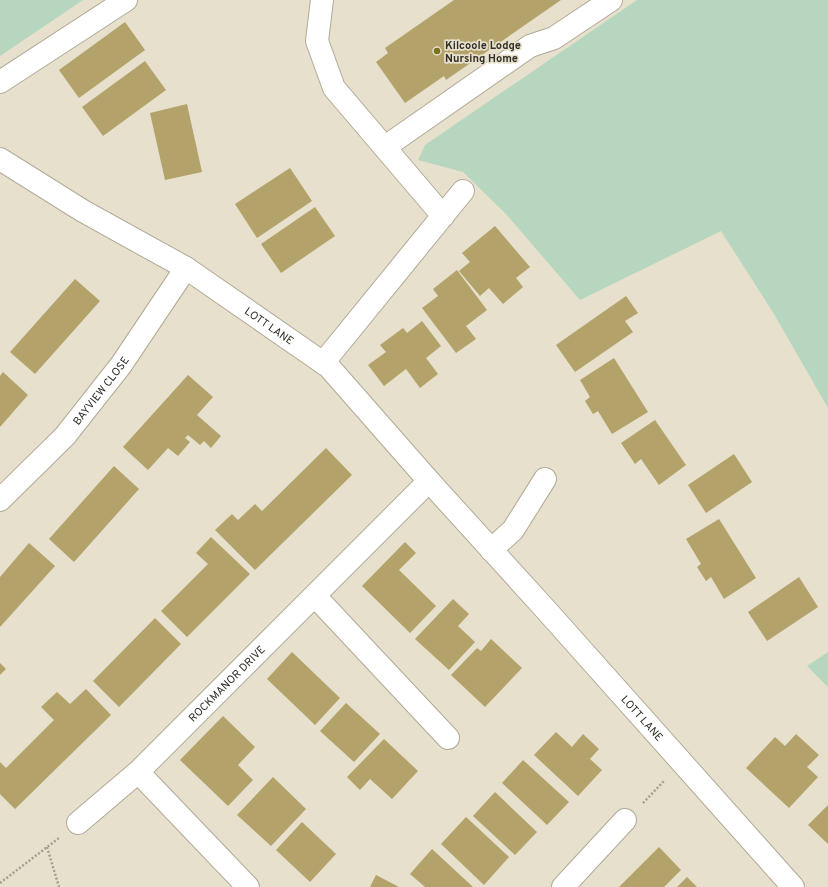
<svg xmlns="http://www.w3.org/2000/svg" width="828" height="887" viewBox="0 0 828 887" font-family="Overpass,sans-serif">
<rect width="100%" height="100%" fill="#e6e0cc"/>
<g fill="#b6d6bf">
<path d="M 0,0 L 83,0 L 0,56 Z"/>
<path d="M 637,0 L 828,0 L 828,408 L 774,314 L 721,231 L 580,300 L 506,214 L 463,172 L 418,160 L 425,145 Z"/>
<path d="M 828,652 L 828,687 L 807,666 Z"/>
</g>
<g fill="#b3a26a">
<path d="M 454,0 L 561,0 L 446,80 L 444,76 L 405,103 L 376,62 L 388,53 L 385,48 Z"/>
<path d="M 125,22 L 145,50 L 79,98 L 59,70 Z"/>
<path d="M 145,61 L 166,90 L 103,136 L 82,107 Z"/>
<path d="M 187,104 L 202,172 L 165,180 L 150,113 Z"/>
<path d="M 290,168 L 312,201 L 257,238 L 235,204 Z"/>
<path d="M 315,207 L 335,236 L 281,273 L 261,244 Z"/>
<path d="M 495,226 L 530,267 L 516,278 L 523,287 L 503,304 L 489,288 L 480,296 L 459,271 L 470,262 L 462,253 Z"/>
<path d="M 457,270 L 487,310 L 466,326 L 476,339 L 456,353 L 422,308 L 438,296 L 433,289 Z"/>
<path d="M 75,279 L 100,301 L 35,374 L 10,352 Z"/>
<path d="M 626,296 L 638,313 L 625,321 L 633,332 L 575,372 L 556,345 Z"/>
<path d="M 422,321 L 441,346 L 426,358 L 438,374 L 420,388 L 406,369 L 384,386 L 368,365 L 386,352 L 380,345 L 403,328 L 407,333 Z"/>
<path d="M 614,358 L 648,412 L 612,434 L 598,411 L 593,414 L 585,401 L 590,397 L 580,380 Z"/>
<path d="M 3,372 L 28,395 L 0,427 L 0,376 Z"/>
<path d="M 188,375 L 213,397 L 197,415 L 221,436 L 211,448 L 204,441 L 200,445 L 188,435 L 185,438 L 190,442 L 178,456 L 168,448 L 148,470 L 123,447 Z"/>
<path d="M 655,420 L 686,465 L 659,485 L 641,459 L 635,464 L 621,443 Z"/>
<path d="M 326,448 L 352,475 L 255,570 L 215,530 L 232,514 L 238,520 L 255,504 L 262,511 Z"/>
<path d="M 734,454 L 752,482 L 706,513 L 688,485 Z"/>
<path d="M 114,466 L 139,489 L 74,562 L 49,539 Z"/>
<path d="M 719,519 L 756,578 L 724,599 L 711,577 L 706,581 L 697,567 L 701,564 L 686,539 Z"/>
<path d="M 211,537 L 250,574 L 187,637 L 161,611 L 208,564 L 196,553 Z"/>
<path d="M 405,542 L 416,553 L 399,570 L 436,606 L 410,633 L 362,586 Z"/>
<path d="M 29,543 L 55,566 L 0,627 L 0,577 Z"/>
<path d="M 799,577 L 818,607 L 767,641 L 748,612 Z"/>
<path d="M 453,599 L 469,614 L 458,626 L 475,642 L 449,670 L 415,639 Z"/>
<path d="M 155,618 L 181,644 L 119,707 L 93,681 Z"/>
<path d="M 491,639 L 522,668 L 485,707 L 451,675 L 477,648 L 481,651 Z"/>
<path d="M 292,652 L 340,698 L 315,725 L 267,679 Z"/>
<path d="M 0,663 L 6,669 L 0,675 Z"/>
<path d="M 86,689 L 111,715 L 15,809 L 0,794 L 0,762 L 6,768 L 54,720 L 41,707 L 57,692 L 70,704 Z"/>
<path d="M 346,703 L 380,734 L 354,762 L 320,731 Z"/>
<path d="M 223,716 L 255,747 L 238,765 L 253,780 L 228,806 L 180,760 Z"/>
<path d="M 556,732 L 572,747 L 583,734 L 599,749 L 590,759 L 602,770 L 578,796 L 534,755 Z"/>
<path d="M 796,734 L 819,755 L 807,767 L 818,777 L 789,808 L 746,768 L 775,737 L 785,746 Z"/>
<path d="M 384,739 L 418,771 L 392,799 L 370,779 L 360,790 L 347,777 Z"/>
<path d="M 523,760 L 569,802 L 547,825 L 502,783 Z"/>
<path d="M 273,777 L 306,809 L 271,846 L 237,815 Z"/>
<path d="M 495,792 L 537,832 L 515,855 L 473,816 Z"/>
<path d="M 828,805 L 828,844 L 808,825 Z"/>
<path d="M 466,817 L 509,857 L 484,885 L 441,844 Z"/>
<path d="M 302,822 L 336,854 L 310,882 L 276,850 Z"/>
<path d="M 659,847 L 681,870 L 664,887 L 619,887 Z"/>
<path d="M 432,849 L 473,887 L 425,887 L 410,874 Z"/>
<path d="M 376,875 L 399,887 L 370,887 Z"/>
<path d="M 687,877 L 697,887 L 677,887 Z"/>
</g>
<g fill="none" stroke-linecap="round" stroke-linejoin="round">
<g stroke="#b0aa97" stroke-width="24">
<g id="minor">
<path d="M 322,0 L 317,41 L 334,88 L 443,216"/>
<path d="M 0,82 L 126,0"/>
<path d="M 385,147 L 530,46 L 554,38 L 611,0"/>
<path id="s1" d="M 0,159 L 83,211 L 186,268 L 329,367 L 429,481 L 547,611 L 793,887"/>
<path d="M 323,363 L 463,191"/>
<path id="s2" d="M 0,500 L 65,436 L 121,365 L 186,268"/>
<path d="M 491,550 L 513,530 L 545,479"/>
<path d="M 315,596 L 448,738"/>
<path d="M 138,772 L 248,887"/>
<path id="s3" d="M 78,823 L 138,772 L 429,481"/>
<path d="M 563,887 L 625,820"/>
</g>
</g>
<g stroke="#a49f8f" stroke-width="2.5" stroke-dasharray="2 2" stroke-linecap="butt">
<path d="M 643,803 L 664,781"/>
<path d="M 47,847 L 59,887"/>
<path d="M 0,883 L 59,838"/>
</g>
<use href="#minor" stroke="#fff" stroke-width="22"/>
</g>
<circle fill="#787519" stroke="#e6e0cc" stroke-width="1.5" cx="437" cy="51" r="4"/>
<g text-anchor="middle" stroke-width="3.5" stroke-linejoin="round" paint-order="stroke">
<g font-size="11" font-weight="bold" fill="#312e27" stroke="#e6e0cc" text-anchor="start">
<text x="445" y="49">Kilcoole Lodge<tspan x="445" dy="13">Nursing Home</tspan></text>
</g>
<g font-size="11" fill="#312e27" stroke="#e6e0cc">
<text dy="4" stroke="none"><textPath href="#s1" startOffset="317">LOTT LANE</textPath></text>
<text dy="4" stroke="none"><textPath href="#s2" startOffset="149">BAYVIEW CLOSE</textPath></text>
<text dy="4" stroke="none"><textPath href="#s3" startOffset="204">ROCKMANOR DRIVE</textPath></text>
<text dy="4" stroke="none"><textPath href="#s1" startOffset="860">LOTT LANE</textPath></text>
</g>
</g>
</svg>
